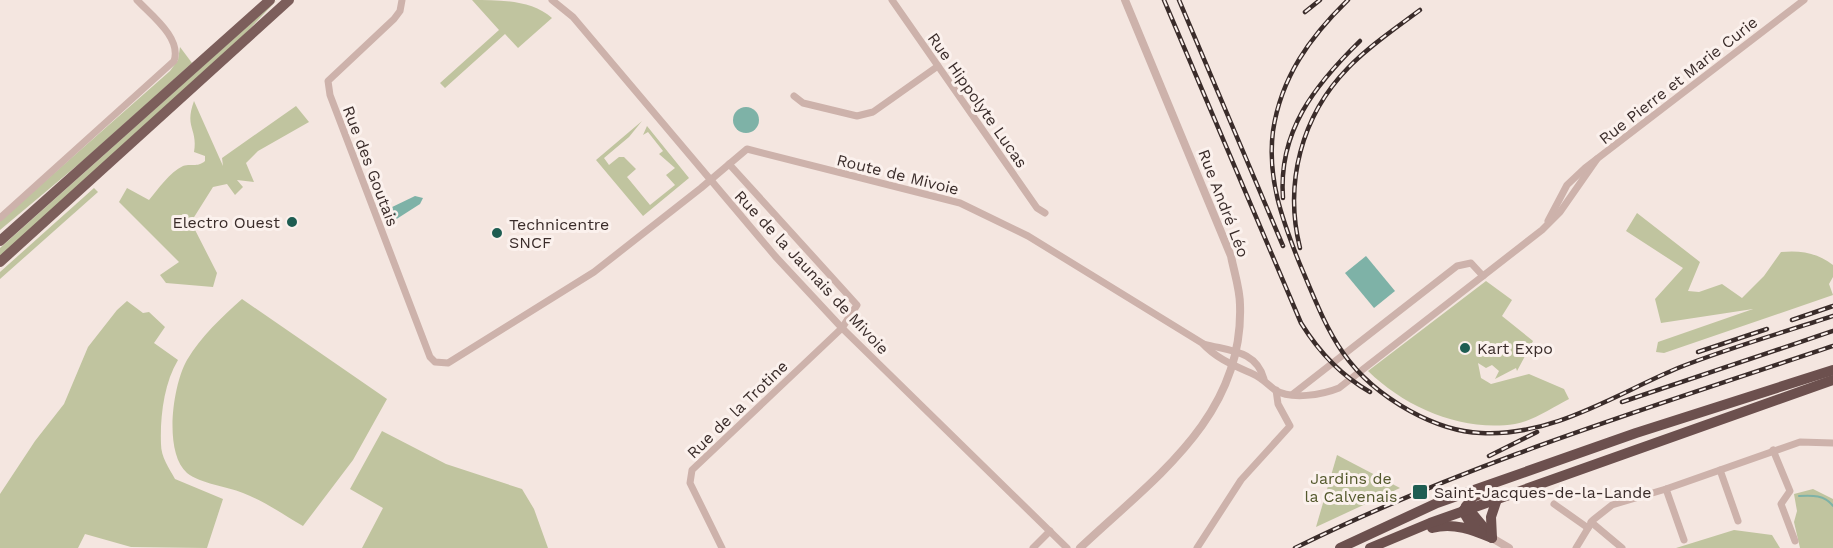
<svg xmlns="http://www.w3.org/2000/svg" width="1833" height="548" viewBox="0 0 1833 548" font-family="'Work Sans',sans-serif">
<rect width="100%" height="100%" fill="#f4e6e0"/>
<g fill="#c0c49f">
<path d="M 277,0 L 243,36 L 0,257 L 0,248 Z"/>
<path d="M 472,0 C 501,0 532,0 552,18 L 518,48 L 505,34 L 445,88 L 440,83 L 499,30 Z"/>
<path d="M 180,47 L 192,63 L 86,158 L 0,230 L 0,221 L 170,71 L 178,60 Z"/>
<path d="M 194,101 L 223,166 L 222,158 L 296,106 L 309,122 L 258,151 L 246,163 L 254,182 L 237,180 L 243,187 L 235,195 L 227,184 L 213,187 L 191,222 L 217,273 L 213,287 L 166,283 L 160,275 L 179,262 L 119,202 L 127,188 L 149,200 C 158,189 170,172 183,166 C 191,163 197,168 205,161 L 205,156 L 194,152 C 198,128 184,128 194,101 Z"/>
<path d="M 642,121 L 629,137 L 604,158 L 609,165 L 619,157 L 624,157 L 636,169 L 627,177 L 650,205 L 675,185 L 666,175 L 675,168 L 659,154 L 663,151 L 648,132 L 643,135 L 647,126 L 689,178 L 643,216 L 596,160 Z"/>
<path d="M 94,188 L 98,192 L 0,279 L 0,272 Z"/>
<path d="M 1637,213 L 1700,262 L 1688,291 L 1699,292 L 1722,284 L 1742,298 L 1764,276 L 1781,252 C 1801,250 1817,253 1833,265 L 1833,277 L 1829,284 L 1833,295 L 1664,353 L 1656,352 L 1658,342 L 1753,309 L 1661,323 L 1655,299 L 1683,268 L 1626,231 Z"/>
<path d="M 1486,281 L 1512,300 L 1502,316 L 1533,341 L 1517,371 L 1516,368 L 1495,379 L 1499,371 L 1492,365 L 1486,368 L 1478,363 L 1481,378 L 1491,384 L 1529,374 L 1564,389 L 1569,399 C 1553,407 1533,421 1515,424 C 1462,432 1406,408 1368,371 Z"/>
<path d="M 242,299 L 387,399 L 353,460 L 303,526 C 284,515 264,501 243,493 C 226,486 201,484 187,473 C 163,452 173,384 187,360 C 201,336 222,317 242,299 Z"/>
<path d="M 127,301 L 143,313 L 149,312 L 165,327 L 154,343 L 178,360 C 164,383 160,417 161,444 C 161,457 169,468 175,479 L 223,499 L 207,548 L 131,547 L 85,534 L 78,548 L 0,548 L 0,494 L 35,441 L 64,404 L 88,347 L 117,310 Z"/>
<path d="M 382,431 L 446,464 L 522,489 L 534,509 L 548,548 L 362,548 L 383,508 L 350,489 Z"/>
<path d="M 1337,455 L 1400,488 L 1316,527 Z"/>
<path d="M 1813,489 L 1833,499 L 1833,548 L 1800,548 L 1794,522 L 1797,511 L 1794,494 Z"/>
<path d="M 1734,530 L 1772,535 L 1780,548 L 1676,548 Z"/>
</g>
<g fill="#7eb2a7">
<circle cx="746" cy="120" r="13"/>
<path d="M 415,196 L 423,198 L 420,204 L 395,220 L 388,218 L 388,209 Z"/>
<path d="M 1366,256 L 1395,291 L 1374,308 L 1345,273 Z"/>
</g>
<g fill="none" stroke-linecap="round" stroke-linejoin="round">
<path stroke="#7eb2a7" stroke-width="2" d="M 1799,496 C 1812,495 1825,495 1833,506"/>
<g stroke="#cdb2ab" stroke-width="7">
<path d="M 402,0 L 400,11 L 394,19 L 328,81 L 330,95 L 430,357 L 435,362 L 448,363 L 594,272 L 701,188 L 747,149 L 960,203 L 1028,236 L 1202,343 C 1217,359 1233,365 1253,374 C 1262,378 1267,384 1275,390 C 1291,400 1322,395 1339,388 L 1542,230 L 1560,212 L 1597,159"/>
<path d="M 552,0 L 573,17 L 775,256 L 842,328 L 1067,548"/>
<path d="M 892,0 L 1037,208 L 1045,213"/>
<path d="M 794,96 L 803,103 L 857,116 L 873,112 L 938,66"/>
<path d="M 0,218 L 174,61 C 182,38 151,15 137,0"/>
<path d="M 1548,221 L 1567,185 L 1585,168 L 1804,0"/>
<path d="M 1204,344 C 1229,351 1256,350 1264,379"/>
<path d="M 1293,394 L 1457,266 L 1471,263 L 1483,276"/>
<path d="M 1773,450 L 1790,491 L 1781,504 L 1795,541"/>
<path d="M 1720,470 L 1738,521"/>
<path d="M 1666,489 L 1684,540"/>
<path d="M 1554,504 L 1588,528"/>
<path d="M 1591,522 L 1622,548"/>
<path d="M 722,548 L 690,483 L 692,470 L 842,328 L 857,305 L 729,164"/>
<path d="M 1033,548 L 1050,531"/>
<path d="M 1197,548 L 1241,480 L 1290,426 L 1278,404 L 1276,390"/>
<path d="M 1576,548 L 1593,520 L 1612,505 L 1666,489 L 1800,442 L 1833,443"/>
</g>
<g stroke="#cdb2ab" stroke-width="8">
<path d="M 1492,538 L 1509,548"/>
<path d="M 1080,548 C 1153,479 1244,417 1240,305 C 1240,289 1234,272 1231,256 L 1125,0"/>
</g>
<g stroke="#7c5e5b" stroke-width="10">
<path d="M 0,241 L 270,0"/>
<path d="M 0,262 L 289,0"/>
</g>
<g stroke="#6c504e" stroke-width="10">
<path d="M 1466,506 L 1490,535"/>
<path d="M 1432,528 C 1453,522 1474,530 1492,538"/>
<path d="M 1481,533 L 1470,523 L 1463,511 L 1473,497 L 1485,492"/>
<path d="M 1492,538 L 1491,517 L 1497,499"/>
<path d="M 1340,548 L 1437,503 L 1636,433 L 1833,370"/>
<path d="M 1370,548 L 1430,523 L 1833,380"/>
</g>
<g stroke="#3a2c2a" stroke-width="4.5">
<g id="rail">
<path d="M 1164,0 L 1301,323 C 1319,352 1340,375 1370,392"/>
<path d="M 1179,0 L 1283,246"/>
<path d="M 1348,0 C 1310,37 1281,77 1273,131 C 1267,178 1282,219 1299,262 C 1328,331 1342,373 1410,411 C 1432,423 1456,432 1481,433 C 1552,437 1616,394 1678,368 C 1728,348 1782,333 1833,316"/>
<path d="M 1305,12 L 1320,0"/>
<path d="M 1283,198 C 1278,131 1315,85 1360,41"/>
<path d="M 1300,248 C 1284,184 1301,116 1348,68 C 1369,46 1396,28 1420,10"/>
<path d="M 1792,320 L 1833,306"/>
<path d="M 1698,352 L 1767,329"/>
<path d="M 1622,402 L 1833,331"/>
<path d="M 1489,456 L 1537,432"/>
<path d="M 1295,548 C 1467,463 1652,407 1833,346"/>
</g>
</g>
<use href="#rail" stroke="#fbf1ed" stroke-width="2" stroke-dasharray="7" stroke-linecap="butt"/>
</g>
<g fill="#1e5d52" stroke="#fbf1ed" stroke-width="2">
<circle cx="292" cy="222" r="6"/>
<circle cx="497" cy="233" r="6"/>
<circle cx="1465" cy="348" r="6"/>
<rect x="1412" y="484" width="16" height="16" rx="3"/>
</g>
<g text-anchor="middle" stroke-width="6" stroke-linejoin="round" paint-order="stroke">
<g font-size="16" fill="#3a2c2a" stroke="#fbf1ed">
<text transform="translate(1678 80) rotate(-38)" y="6">Rue Pierre et Marie Curie</text>
<text transform="translate(978 100) rotate(55)" y="6">Rue Hippolyte Lucas</text>
<text transform="translate(371 166) rotate(69)" y="6">Rue des Goutais</text>
<text transform="translate(898 174) rotate(14)" y="6">Route de Mivoie</text>
<text transform="translate(1224 203) rotate(69)" y="6">Rue André Léo</text>
<text transform="translate(812 272) rotate(47)" y="6">Rue de la Jaunais de Mivoie</text>
<text transform="translate(737 409) rotate(-44)" y="6">Rue de la Trotine</text>
</g>
<g font-size="16" fill="#3a2c2a" stroke="#fbf1ed" text-anchor="start">
<text x="280" y="228" text-anchor="end">Electro Ouest</text>
<text x="509" y="230">Technicentre<tspan x="509" dy="18">SNCF</tspan></text>
<text x="1477" y="354">Kart Expo</text>
<text x="1434" y="498">Saint-Jacques-de-la-Lande</text>
</g>
<g font-size="16" fill="#54592d" stroke="#fbf1ed">
<text x="1351" y="484">Jardins de<tspan x="1351" dy="18">la Calvenais</tspan></text>
</g>
</g>
</svg>
